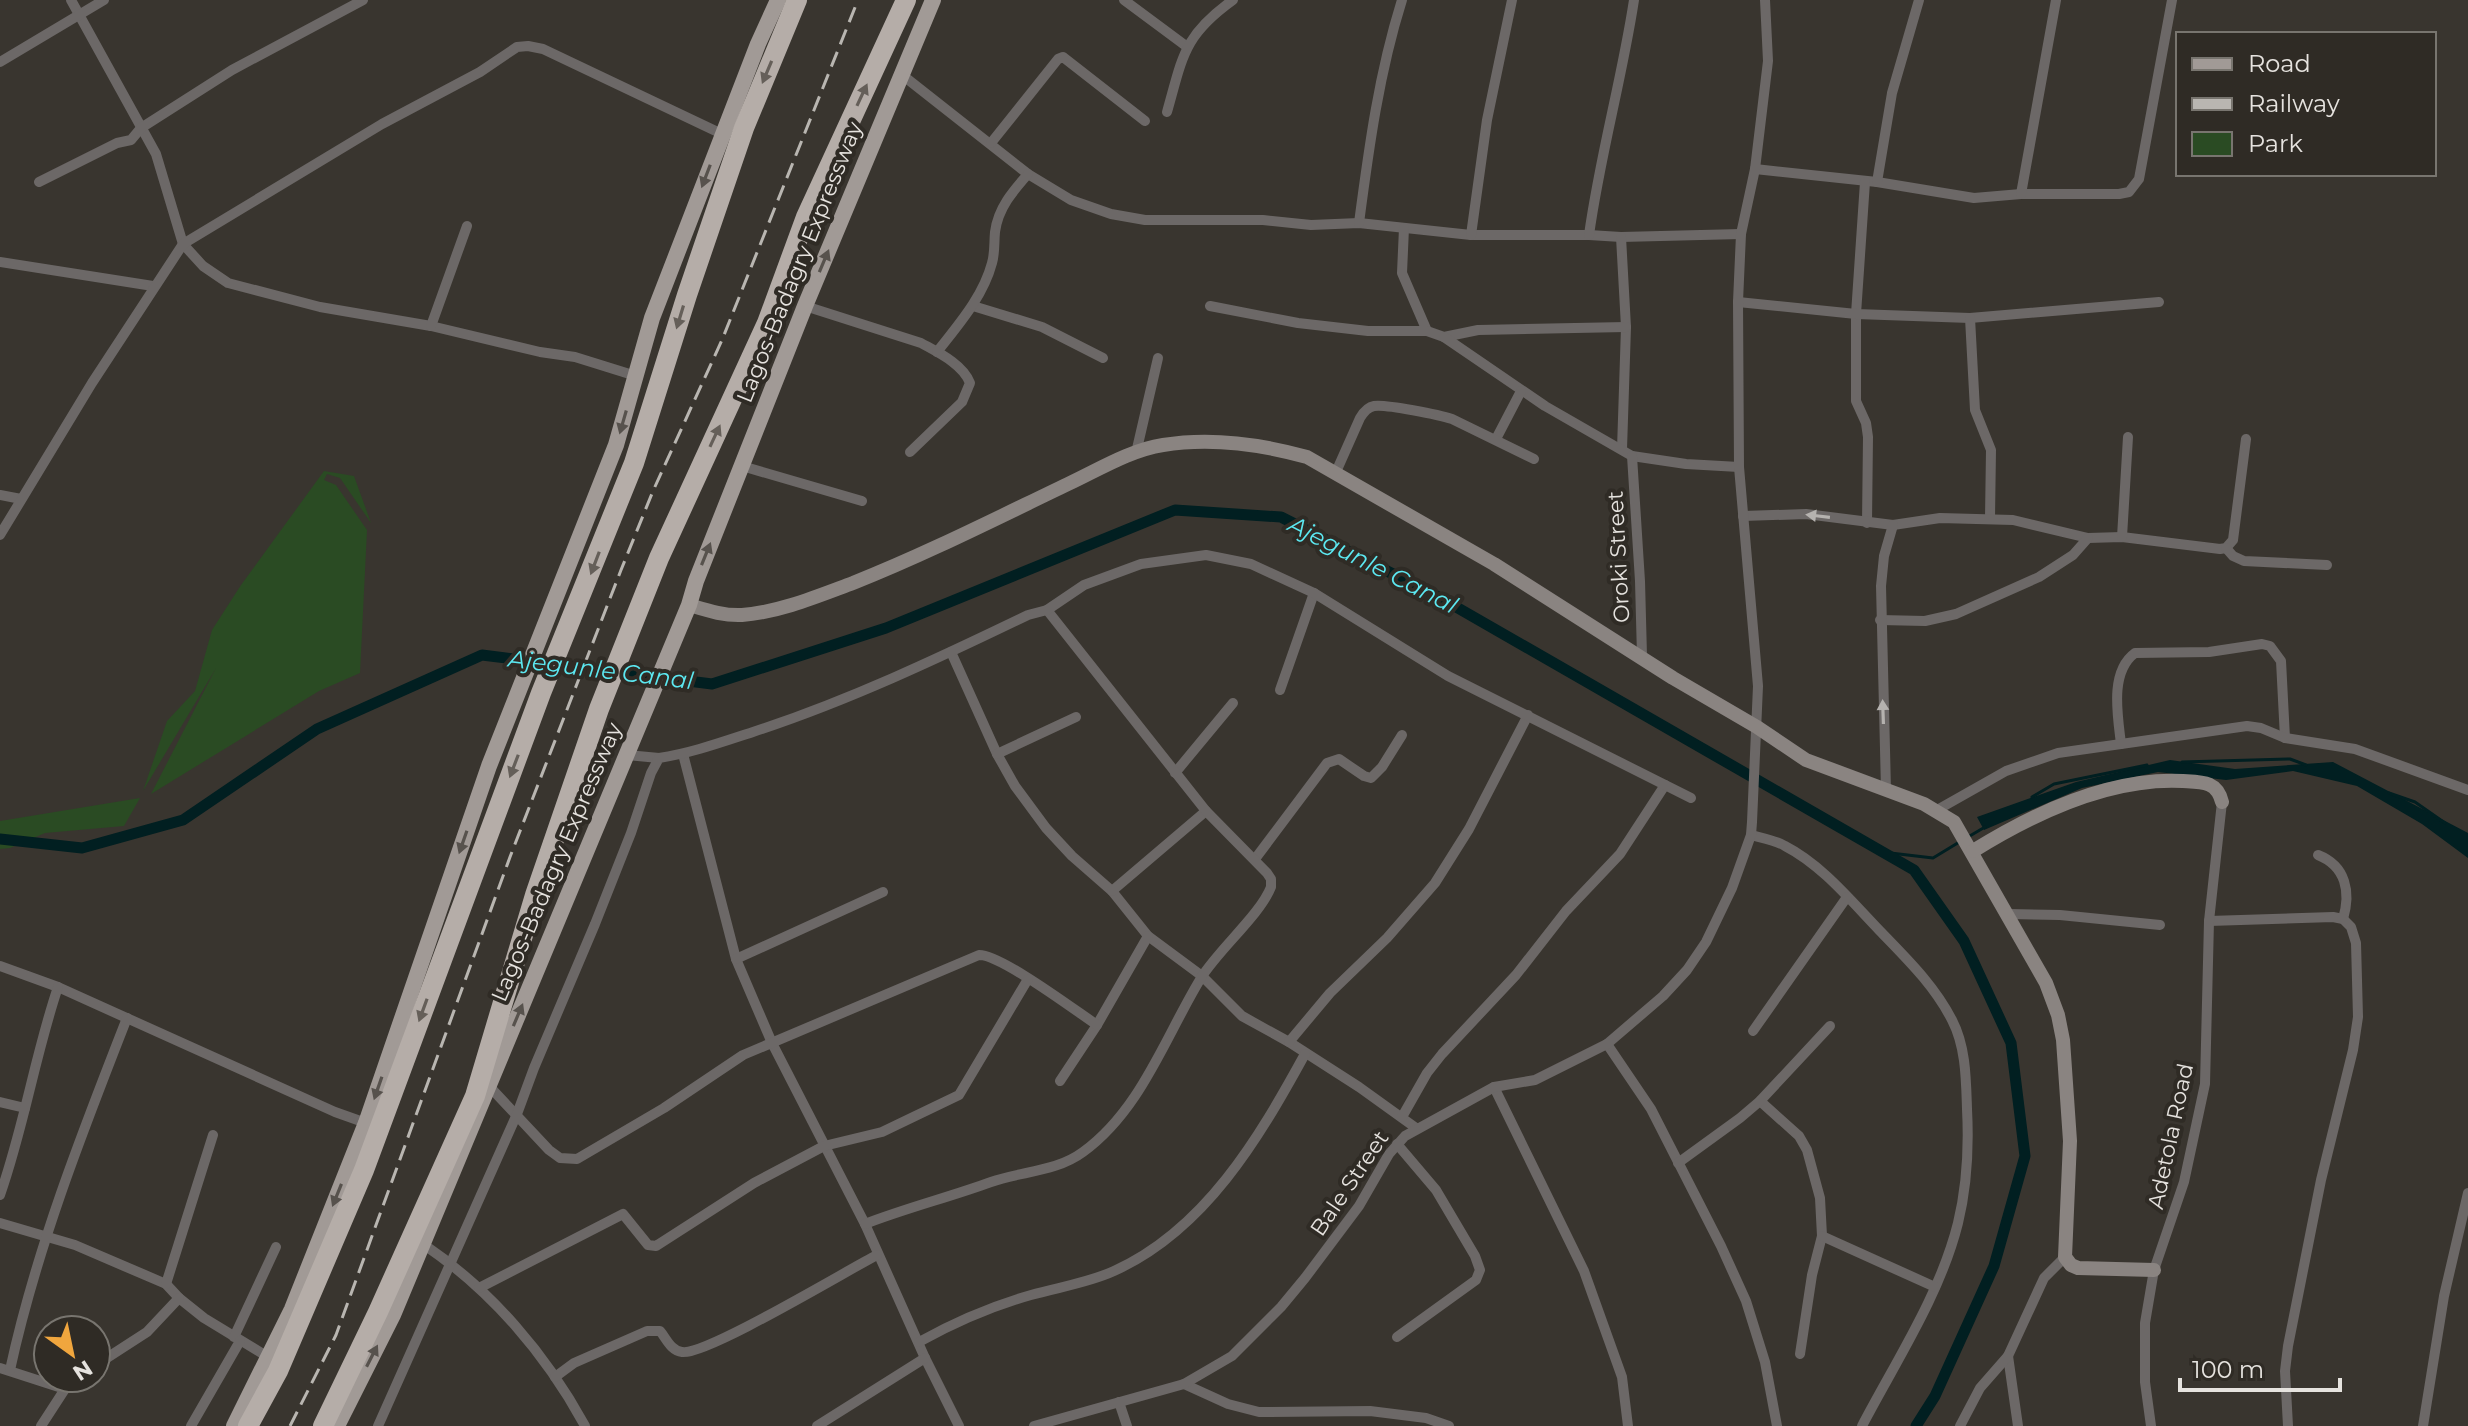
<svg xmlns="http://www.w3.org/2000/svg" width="2468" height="1426" viewBox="0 0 2468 1426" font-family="Montserrat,sans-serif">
<rect width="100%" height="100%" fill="#39352f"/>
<g fill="#2a4b23">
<path d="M 324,471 L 354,476 L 371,523 L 340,478 L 327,474 L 324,480 L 336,485 L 367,530 L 360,673 L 319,691 L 151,794 L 216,668 L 143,791 L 167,721 L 195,691 L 212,630 L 241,585 Z"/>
<path d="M 140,798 L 124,826 L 45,833 L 10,848 L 0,849 L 0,821 Z"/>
</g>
<path fill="#011f21" d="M 2170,760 L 2235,769 L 2333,762 L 2468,833 L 2468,858 L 2422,824 L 2357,786 L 2293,771 L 2226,780 L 2158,772 L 2082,788 L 1984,830 L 1977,817 L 2076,782 Z"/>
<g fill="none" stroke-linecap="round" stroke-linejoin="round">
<g stroke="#011f21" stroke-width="3">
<path d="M 2182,762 L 2290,759 L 2306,765"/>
<path d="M 2389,793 L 2415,802 L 2445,823"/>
<path d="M 2032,797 L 2054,784 L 2147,765"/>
<path d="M 1968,837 L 1985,827"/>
<path d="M 1882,852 L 1933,858 L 1961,841"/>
</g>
<path stroke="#011f21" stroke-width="11" d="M 0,839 L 82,848 L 183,820 L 317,729 L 482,655 L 712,684 L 886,628 L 1175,510 L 1281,517 L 1444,600 L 1914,870 L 1964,941 L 2011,1043 L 2025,1156 L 1994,1266 L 1935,1396 L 1916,1426"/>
<g stroke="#6c6867" stroke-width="10">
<path d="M 71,0 L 156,154 L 183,244 L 203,266 L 228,283 L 320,307 L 431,326 L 540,352 L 575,357 L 636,376"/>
<path d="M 1124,0 L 1186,46"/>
<path d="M 0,62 L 104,0"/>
<path d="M 901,74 L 1028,174 L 1071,200 L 1111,214 L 1145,220 L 1263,220 L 1311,225 L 1359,223 L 1471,235 L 1589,235 L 1621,237 L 1741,234"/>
<path d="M 1167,112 C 1183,56 1183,36 1233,0"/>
<path d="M 991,143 L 1058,59 L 1063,57 L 1145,121"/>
<path d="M 1755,169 L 1877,182 L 1974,198 L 2021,194 L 2119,194 L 2129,192 L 2139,179 L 2172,0"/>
<path d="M 39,182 L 117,143 L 131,140 L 141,128 L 232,70 L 363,0"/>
<path d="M 1865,182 L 1856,314 L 1856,401 L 1866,423 L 1868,437 L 1867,523"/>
<path d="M 1877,182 L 1892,93 L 1919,0"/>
<path d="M 2021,194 L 2056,0"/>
<path d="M 1359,223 C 1369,147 1379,73 1402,0"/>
<path d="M 1404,228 L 1402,273 L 1427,331"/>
<path d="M 1471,235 L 1487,120 L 1512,0"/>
<path d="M 1589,235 C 1600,155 1622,79 1634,0"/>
<path d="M 1621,237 L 1626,327 L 1622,449"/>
<path d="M 0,262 L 153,286"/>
<path d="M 1738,302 L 1856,314 L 1970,318 L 2159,302"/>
<path d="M 805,306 L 921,343 C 937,352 963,364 970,383 L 962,402 L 910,452"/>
<path d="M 973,306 L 1042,327 L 1103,358"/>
<path d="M 1210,306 L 1298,323 L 1368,331 L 1427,331 L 1444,337 L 1478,330 L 1626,327"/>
<path d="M 1970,318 L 1975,410 L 1991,450 L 1990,518"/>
<path d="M 431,326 L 467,226"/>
<path d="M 1444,337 L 1545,406 L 1632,456 L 1686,464 L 1739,467"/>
<path d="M 937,352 C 958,325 983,297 992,263 C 995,253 994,242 995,232 C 998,208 1013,191 1028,174"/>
<path d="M 1496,439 L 1521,391"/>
<path d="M 1136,453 L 1158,358"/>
<path d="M 1632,456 L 1640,581 L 1642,656"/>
<path d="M 742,466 L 862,501"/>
<path d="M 1336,472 L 1360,418 C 1363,413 1368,407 1374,406 C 1386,404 1440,415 1452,419 L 1534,459"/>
<path d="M 0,495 L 21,499"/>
<path d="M 1743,516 L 1806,514 L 1893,525 L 1940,518 L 2013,520 L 2088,538 L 2122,537 L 2220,549 L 2226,548 L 2233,540 L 2246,439"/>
<path d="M 0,535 L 92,383 L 183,244 L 382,124 L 480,72 L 517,47 L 528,46 L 543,49 L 722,134"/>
<path d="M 2122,537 L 2128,437"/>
<path d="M 2226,548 L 2233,556 L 2244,561 L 2327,565"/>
<path d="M 1880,620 L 1925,621 L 1956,614 L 2039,577 L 2073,555 L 2088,538"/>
<path d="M 951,652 L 997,754 L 1015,786 L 1046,828 L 1072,856 L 1112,891 L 1148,936 L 1202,976 L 1242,1016 L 1289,1042 L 1359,1087 L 1416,1128"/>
<path d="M 1280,690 L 1314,593"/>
<path d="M 2121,744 C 2118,717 2109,672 2135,653 L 2209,652 L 2262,644 L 2270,646 L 2281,661 L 2285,738"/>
<path d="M 683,754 L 736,959 L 772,1043 L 865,1224 L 925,1358 L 959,1426"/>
<path d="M 997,754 L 1076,717"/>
<path d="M 627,755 L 659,758"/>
<path d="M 1175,773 L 1233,703"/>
<path d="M 1886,790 L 1881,586 L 1884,556 L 1893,525"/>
<path d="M 1937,810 L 2006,771 L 2058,753 L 2247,726 L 2261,728 L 2285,738 L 2355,749 L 2468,790"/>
<path d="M 1751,835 C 1762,838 1775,840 1785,846 C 1822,865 1851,901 1880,931 C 1907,959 1934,985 1952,1020 C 1966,1047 1966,1079 1967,1109 C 1969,1147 1967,1186 1958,1223 C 1940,1295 1896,1361 1862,1426"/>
<path d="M 2318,855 C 2346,866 2351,892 2343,919"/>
<path d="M 1255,859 L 1327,763 L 1339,759 L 1364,776 L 1371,778 L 1382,767 L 1402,735"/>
<path d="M 1112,891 L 1206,811"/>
<path d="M 2009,914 L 2060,915 L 2160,925"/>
<path d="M 2209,921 L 2333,917 L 2343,919 L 2351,927 L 2356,943 L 2358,1017 L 2353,1050 L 2321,1180 L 2288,1346 L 2285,1371 L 2288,1426"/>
<path d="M 736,959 L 883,892"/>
<path d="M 0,966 L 58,987 L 335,1112 L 366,1123"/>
<path d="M 1753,1031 L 1847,897"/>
<path d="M 1289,1042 L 1330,993 L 1387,938 L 1435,883 L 1469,829 L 1528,715"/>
<path d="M 1607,1044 L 1651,1109 L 1721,1246 L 1746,1301 L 1765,1362 L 1777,1426"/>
<path d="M 1060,1081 L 1097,1025 L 1148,936"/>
<path d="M 489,1086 L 549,1150 L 560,1158 L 577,1159 L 664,1108 L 743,1055 L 979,955 C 1000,954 1076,1011 1097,1025"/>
<path d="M 1494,1087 L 1584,1271 L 1622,1377 L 1628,1426"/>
<path d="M 1760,1101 L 1799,1136 L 1807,1150 L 1820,1198 L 1822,1236 L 1812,1275 L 1800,1354"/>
<path d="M 0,1102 L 25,1108"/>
<path d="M 1402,1117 L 1427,1073 L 1442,1054 L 1516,975 L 1566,911 L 1620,854 L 1665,785"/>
<path d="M 1397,1144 L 1436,1190 L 1475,1256 L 1480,1270 L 1476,1280 L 1397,1337"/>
<path d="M 1678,1163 L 1740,1118 L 1760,1101 L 1830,1026"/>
<path d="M 0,1195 C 24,1127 35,1055 58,987"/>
<path d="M 0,1223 L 75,1245 L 166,1284 L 179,1298 L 204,1318 L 268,1357"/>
<path d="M 865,1224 C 906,1208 950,1197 991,1182 C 1022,1171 1056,1172 1083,1152 C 1141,1110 1165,1037 1201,978 C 1219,949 1260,915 1271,887 L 1271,879 L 1267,873 L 1206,811 L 1047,610"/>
<path d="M 1822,1236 L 1935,1287"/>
<path d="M 423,1244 C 491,1290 546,1354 585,1426"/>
<path d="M 166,1284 L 213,1135"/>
<path d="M 479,1288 L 623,1214 L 648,1245 L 656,1246 L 754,1183 L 824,1146 L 882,1132 L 959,1095 L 1028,979"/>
<path d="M 234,1337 L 276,1247"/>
<path d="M 919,1342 C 955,1322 992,1306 1031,1295 C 1059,1287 1088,1283 1114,1271 C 1205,1230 1259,1138 1305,1054"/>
<path d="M 2008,1356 L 2018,1426"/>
<path d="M 96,1365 L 147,1332 L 179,1298"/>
<path d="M 0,1368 L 65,1389"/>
<path d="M 10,1370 C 36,1250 82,1133 127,1018"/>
<path d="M 555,1377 L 574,1363 L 647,1331 L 660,1331 C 666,1338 671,1351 682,1352 C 705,1356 846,1271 877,1255"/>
<path d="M 1184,1384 L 1228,1404 L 1259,1412 L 1370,1411 L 1426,1418 L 1449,1426"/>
<path d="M 1119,1402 L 1127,1426"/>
<path d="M 41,1426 L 65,1389 L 80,1378"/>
<path d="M 191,1426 L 240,1341"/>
<path d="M 378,1426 L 517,1114 L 534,1068 L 595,924 L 631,833 L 651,773 L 659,758 C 692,753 722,742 753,732 C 848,701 939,658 1028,615 L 1047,610 L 1084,585 L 1141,564 L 1206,555 L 1251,564 L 1314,593 L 1448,676 L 1691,798"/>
<path d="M 817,1426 L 925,1358"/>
<path d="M 1034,1426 L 1184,1384 L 1232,1356 L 1281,1307 L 1305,1278 L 1359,1206 L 1389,1154 L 1405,1136 L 1494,1087 L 1535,1080 L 1607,1044 L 1663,996 L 1687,970 L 1706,942 L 1732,888 L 1751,835 L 1752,822 L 1758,686 L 1739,467 L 1738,302 L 1741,234 L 1755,169 L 1768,61 L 1765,0"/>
<path d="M 1960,1426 L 1980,1388 L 2008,1356 L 2044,1278 L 2065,1257"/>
<path d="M 2151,1426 L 2145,1382 L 2145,1323 L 2154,1270 L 2184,1182 L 2205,1084 L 2209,921 L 2222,802"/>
<path d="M 2423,1426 L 2444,1296 L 2468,1193"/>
</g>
<g stroke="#8a8481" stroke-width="14">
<path d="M 689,605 C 706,610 724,616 742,615 C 780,612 818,596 853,583 C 926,554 997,518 1068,484 C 1098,470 1130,450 1163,445 C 1212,437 1260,444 1307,457 L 1494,564 L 1673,678 L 1757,727 L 1806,760 L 1924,804 L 1954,822 L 2046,983 L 2058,1015 L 2063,1040 L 2070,1141 L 2065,1257 L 2071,1265 L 2078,1268 L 2154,1270"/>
<path d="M 1973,851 C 2034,813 2110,777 2183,781 C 2202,782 2217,781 2222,802"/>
</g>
<g stroke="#a19a96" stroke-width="16">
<path d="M 234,1426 L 292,1309 L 366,1123 L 489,766 L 616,445 L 652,318 L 758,44 L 778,0"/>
<path d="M 337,1426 L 393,1315 L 689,605 L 696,581 L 805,306 L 933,0"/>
</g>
<g stroke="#b5ada8" stroke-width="20">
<path d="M 248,1426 L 278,1371 L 364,1170 L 541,693 L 634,463 L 687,295 L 744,128 L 797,0"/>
<path d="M 323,1426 L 378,1312 L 475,1096 L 535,895 L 599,709 L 659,558 L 767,323 L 806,217 L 906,0"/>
</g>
<path stroke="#b9b6b1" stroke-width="3" stroke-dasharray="16 8" stroke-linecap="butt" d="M 290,1426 L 336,1335 L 510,857 L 621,570 L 653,491 L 722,340 L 858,0"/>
</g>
<defs><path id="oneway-solid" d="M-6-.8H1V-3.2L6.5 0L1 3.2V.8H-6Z" transform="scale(2)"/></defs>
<g fill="#655f59">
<use href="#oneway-solid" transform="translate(767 72) rotate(113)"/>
<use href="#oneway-solid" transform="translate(862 95) rotate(-65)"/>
<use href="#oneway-solid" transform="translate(680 317) rotate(107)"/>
<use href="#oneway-solid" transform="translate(715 436) rotate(-65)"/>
<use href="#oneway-solid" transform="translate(595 563) rotate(111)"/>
<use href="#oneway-solid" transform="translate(514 766) rotate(111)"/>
<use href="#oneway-solid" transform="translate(423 1010) rotate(110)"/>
</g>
<g fill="#57524d">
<use href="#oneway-solid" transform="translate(706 176) rotate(111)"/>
<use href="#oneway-solid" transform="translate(824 261) rotate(-67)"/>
<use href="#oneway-solid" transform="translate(623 422) rotate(106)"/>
<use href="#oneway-solid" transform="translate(706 554) rotate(-68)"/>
<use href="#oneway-solid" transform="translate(463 842) rotate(109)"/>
<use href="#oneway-solid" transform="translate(518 1015) rotate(-67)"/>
<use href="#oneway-solid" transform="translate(378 1088) rotate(109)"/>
<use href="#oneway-solid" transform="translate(337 1195) rotate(112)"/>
<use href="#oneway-solid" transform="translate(372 1356) rotate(-63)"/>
</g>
<g fill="#b5b2af">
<use href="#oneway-solid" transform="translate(1818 516) rotate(-173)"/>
<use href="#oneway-solid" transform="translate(1883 712) rotate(-92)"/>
</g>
<g text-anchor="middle" stroke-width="8" stroke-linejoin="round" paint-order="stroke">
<g font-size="22" fill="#e6e3df" stroke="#2f2b25">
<text transform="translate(799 262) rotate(-68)" y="8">Lagos-Badagry Expressway</text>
<text transform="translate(1618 557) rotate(-93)" y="8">Oroki Street</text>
<text transform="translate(556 862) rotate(-67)" y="8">Lagos-Badagry Expressway</text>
<text transform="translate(2170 1136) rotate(-78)" y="8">Adetola Road</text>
<text transform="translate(1349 1183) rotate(-56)" y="8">Bale Street</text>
</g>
<g font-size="24" font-style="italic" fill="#5ce8f1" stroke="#2f2b25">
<text transform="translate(1373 565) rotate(27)" y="8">Ajegunle Canal</text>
<text transform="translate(601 670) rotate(7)" y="8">Ajegunle Canal</text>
</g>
</g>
<rect x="2176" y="32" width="260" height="144" fill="#2f2b25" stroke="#78756f" stroke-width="2"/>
<rect x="2192" y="58" width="40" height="12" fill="#a19a96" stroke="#78756f" stroke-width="2"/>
<text x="2248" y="72" font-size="24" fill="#e6e3df">Road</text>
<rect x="2192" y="98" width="40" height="12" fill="#b9b6b1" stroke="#78756f" stroke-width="2"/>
<text x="2248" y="112" font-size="24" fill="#e6e3df">Railway</text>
<rect x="2192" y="132" width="40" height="24" fill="#2a4b23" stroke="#78756f" stroke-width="2"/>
<text x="2248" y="152" font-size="24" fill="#e6e3df">Park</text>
<g transform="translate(72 1354) rotate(147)"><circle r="38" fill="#2f2b25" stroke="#78756f" stroke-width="2"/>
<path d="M0-6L14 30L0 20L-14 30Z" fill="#f0a63e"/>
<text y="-12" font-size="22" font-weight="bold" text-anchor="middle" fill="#e6e3df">N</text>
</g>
<path d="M2180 1378v12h160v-12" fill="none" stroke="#e6e3df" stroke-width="4"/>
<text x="2192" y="1378" font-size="24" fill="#e6e3df" stroke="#2f2b25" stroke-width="6" paint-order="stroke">100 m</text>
</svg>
